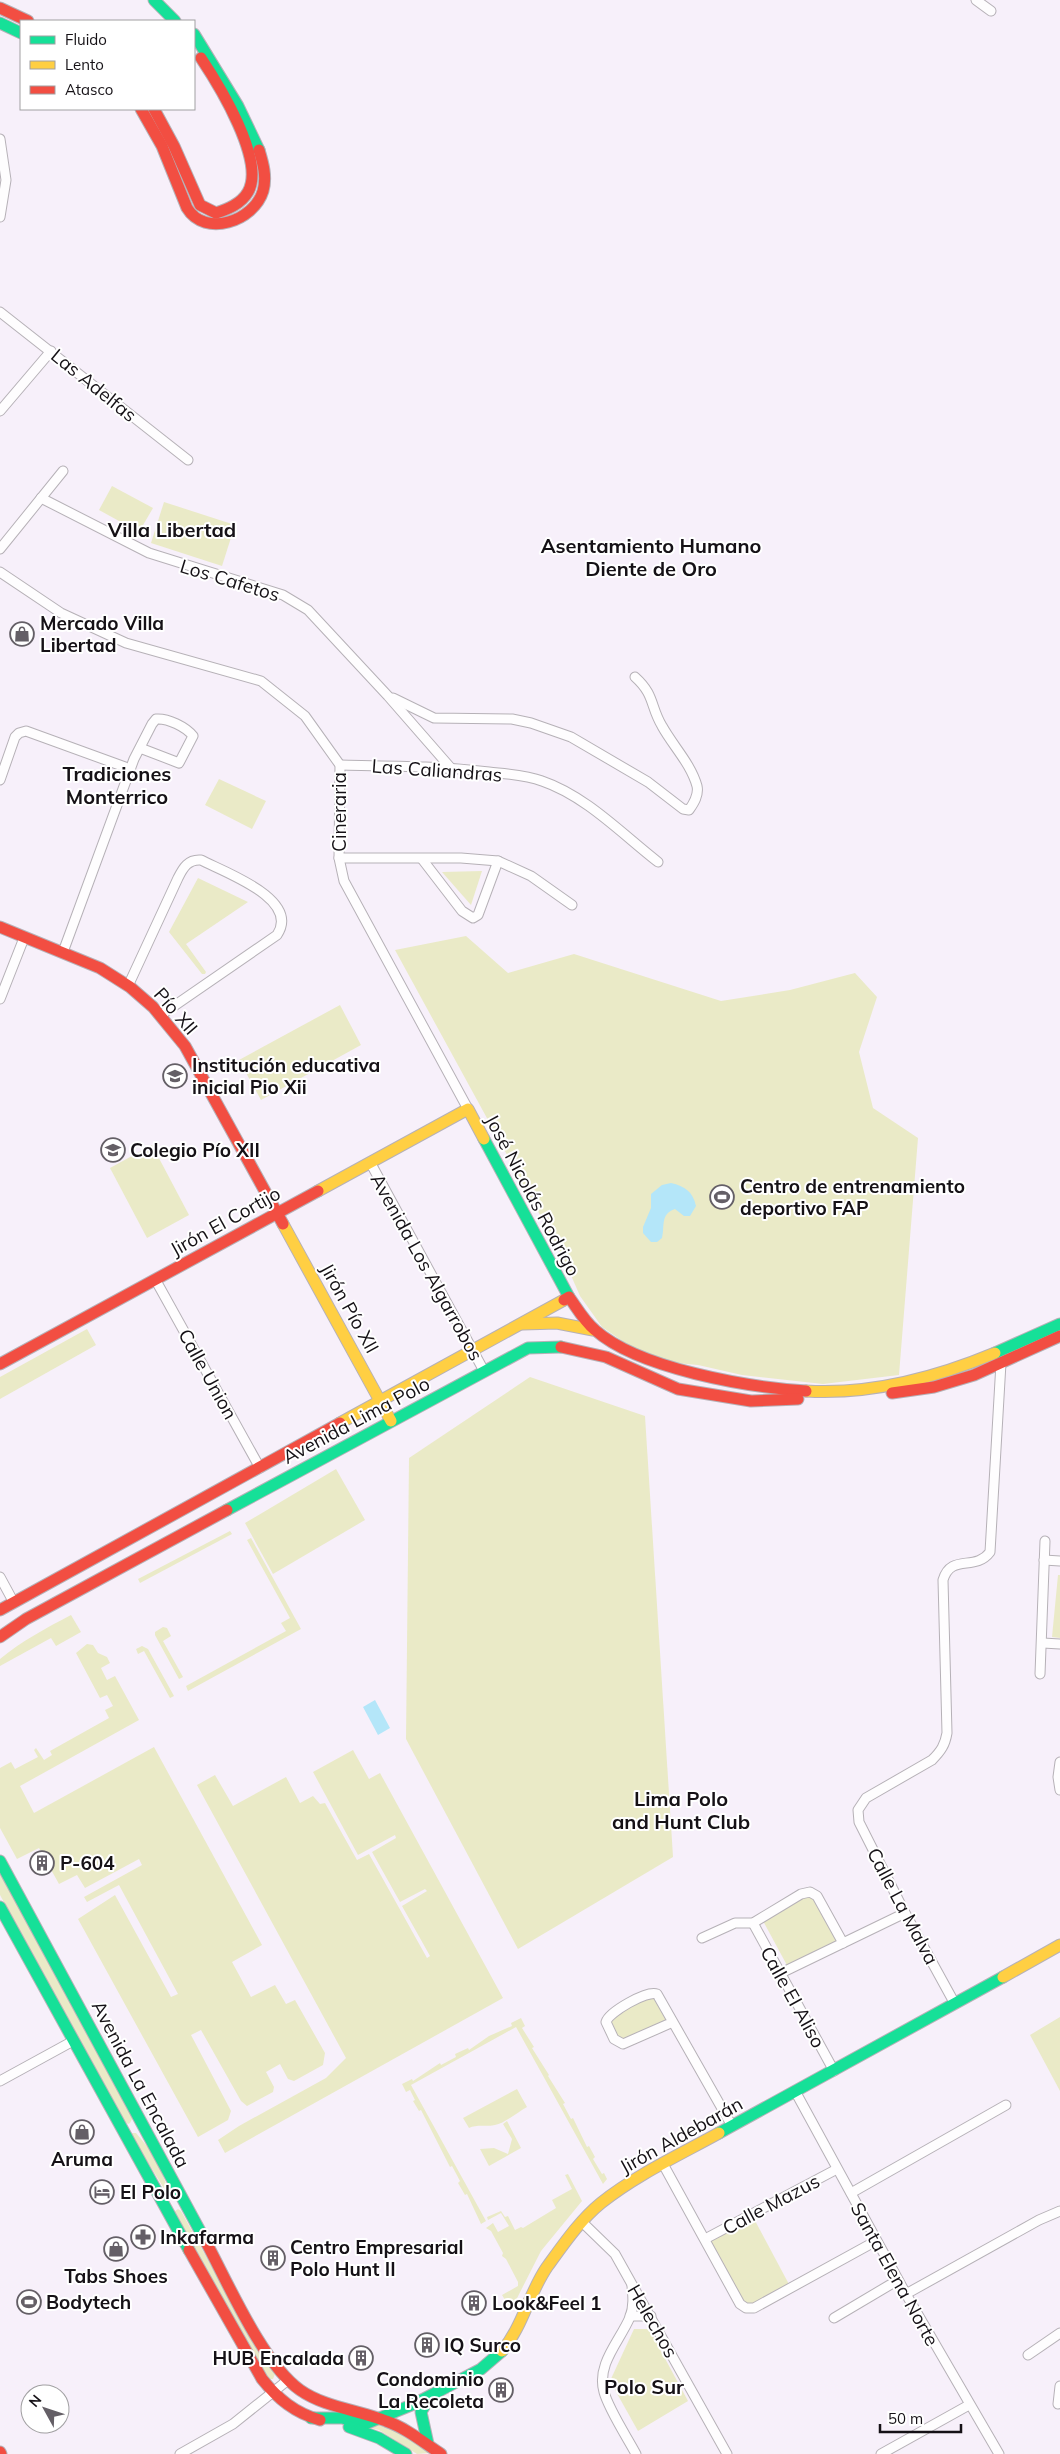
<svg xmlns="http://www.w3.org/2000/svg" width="1060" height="2454" viewBox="0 0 1060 2454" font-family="Mulish,sans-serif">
<rect width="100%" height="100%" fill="#f7f0fa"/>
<g fill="#eaeac7">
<path d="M 112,486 L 153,508 L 139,532 L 99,510 Z"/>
<path d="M 164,502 L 235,525 L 222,566 L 151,543 Z"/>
<path d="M 219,779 L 266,801 L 252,829 L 205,805 Z"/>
<path d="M 482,871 L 471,905 L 442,872 Z"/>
<path d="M 198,878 L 248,902 L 186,944 L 206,972 L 205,974 L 202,974 L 169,932 Z"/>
<path d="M 466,936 L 508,973 L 574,954 L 721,1001 L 790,990 L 855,973 L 877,997 L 859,1052 L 873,1108 L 918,1138 L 899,1375 L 823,1384 L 742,1375 L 698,1365 L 665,1362 L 640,1353 L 602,1327 L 580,1296 L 563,1257 L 395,950 Z"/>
<path d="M 340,1005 L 361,1045 L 261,1100 L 239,1060 Z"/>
<path d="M 152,1145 L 189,1215 L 147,1238 L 110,1168 Z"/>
<path d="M 87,1329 L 96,1345 L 0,1399 L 0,1377 Z"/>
<path d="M 530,1377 L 645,1416 L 673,1857 L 518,1949 L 406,1739 L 409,1458 Z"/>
<path d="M 336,1469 L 365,1520 L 273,1574 L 245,1523 Z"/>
<path d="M 230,1531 L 232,1534 L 140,1583 L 138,1579 Z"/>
<path d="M 251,1538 L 301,1629 L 188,1691 L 186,1686 L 286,1631 L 281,1623 L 290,1618 L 247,1540 Z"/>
<path d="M 1058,1575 L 1060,1575 L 1060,1638 L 1052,1637 Z"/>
<path d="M 71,1615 L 81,1632 L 56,1646 L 51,1638 L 0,1666 L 0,1659 C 22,1641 46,1628 71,1615 Z"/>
<path d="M 163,1627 L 167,1628 L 171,1636 L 163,1641 L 183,1677 L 179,1679 L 155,1635 L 155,1632 Z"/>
<path d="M 87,1644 L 93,1645 L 98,1653 L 107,1657 L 110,1663 L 101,1668 L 107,1680 L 115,1676 L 139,1720 L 20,1786 L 34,1813 L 154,1747 L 262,1945 L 232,1962 L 251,1997 L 275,1985 L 286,2004 L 295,2000 L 325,2053 L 323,2065 L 294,2081 L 288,2079 L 280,2064 L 266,2072 L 274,2087 L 273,2092 L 247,2106 L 241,2101 L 201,2030 L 191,2035 L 231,2111 L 228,2120 L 198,2137 L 78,1919 L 115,1895 L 171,1997 L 178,1994 L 119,1885 L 87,1902 L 84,1897 L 142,1865 L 139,1859 L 85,1888 L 77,1875 L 59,1884 L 39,1848 L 17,1859 L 0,1828 L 0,1768 L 11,1762 L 15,1769 L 38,1757 L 34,1750 L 36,1748 L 44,1760 L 52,1755 L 50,1751 L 109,1718 L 105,1710 L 113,1706 L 107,1695 L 100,1698 L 76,1653 Z"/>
<path d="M 142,1646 L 148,1649 L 174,1696 L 170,1698 L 144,1651 L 138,1654 L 136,1649 Z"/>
<path d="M 353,1750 L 369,1779 L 380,1773 L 503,1998 L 225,2153 L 218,2140 L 239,2126 L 326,2078 L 346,2058 L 197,1785 L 215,1775 L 233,1806 L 286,1777 L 300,1803 L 313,1796 L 320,1804 L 325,1803 L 357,1860 L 369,1854 L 427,1958 L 430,1956 L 402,1906 L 427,1891 L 425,1889 L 400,1902 L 372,1852 L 396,1838 L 395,1835 L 358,1855 L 313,1772 Z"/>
<path d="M 0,1871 L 133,2117 L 130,2123 L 128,2124 L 122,2119 L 0,1895 Z"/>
<path d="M 811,1893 L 838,1942 L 789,1969 L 762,1919 Z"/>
<path d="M 654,1995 L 670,2024 L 623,2045 L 606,2019 L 608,2017 Z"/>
<path d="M 1060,2017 L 1060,2091 L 1030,2035 Z"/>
<path d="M 521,2018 L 525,2026 L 522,2028 L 534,2047 L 532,2048 L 549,2075 L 548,2076 L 565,2103 L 563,2104 L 571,2119 L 573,2118 L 587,2147 L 589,2146 L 595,2157 L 593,2159 L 602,2174 L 604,2173 L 607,2179 L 603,2184 L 516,2027 L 411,2085 L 486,2221 L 481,2224 L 467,2194 L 465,2195 L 458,2183 L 460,2181 L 452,2166 L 450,2167 L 421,2110 L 419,2111 L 413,2101 L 415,2100 L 410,2090 L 406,2092 L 402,2084 L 412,2079 L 413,2081 L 440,2063 L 441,2065 L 456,2057 L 455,2054 L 468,2048 L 469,2050 L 489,2036 L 512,2026 L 511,2023 Z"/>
<path d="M 517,2089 L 527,2107 C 518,2112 505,2123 495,2125 C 486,2127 477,2124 469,2128 L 463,2118 Z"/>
<path d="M 507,2121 L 521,2148 L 489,2166 L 480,2149 L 494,2148 L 508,2154 L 512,2139 L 503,2124 Z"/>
<path d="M 132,2133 L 136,2133 L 156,2157 L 169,2192 L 168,2195 L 131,2135 Z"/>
<path d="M 568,2174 L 582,2201 L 541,2251 L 511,2310 L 502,2295 L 518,2286 L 518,2282 L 506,2259 L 502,2256 L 503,2253 L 491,2231 L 486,2228 L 493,2223 L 498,2232 L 509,2226 L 501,2213 L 488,2220 L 487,2217 L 501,2211 L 505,2217 L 508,2216 L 515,2230 L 521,2227 L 523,2228 L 556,2208 L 552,2200 L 572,2189 L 565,2175 Z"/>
<path d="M 178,2209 L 181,2211 L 260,2354 L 275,2374 L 273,2379 L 269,2379 L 252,2355 L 174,2212 Z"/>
<path d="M 752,2215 L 791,2288 L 746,2308 L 705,2239 Z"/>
<path d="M 634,2329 L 649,2329 L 688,2401 L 638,2431 L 610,2381 Z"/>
<path d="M 376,2421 L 403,2434 L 430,2453 L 417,2454 L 379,2430 L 366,2427 Z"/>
</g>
<g fill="#b4e6f9">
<path d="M 671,1183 C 685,1186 693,1192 696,1206 L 690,1216 L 684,1216 L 675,1209 C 660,1214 665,1226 662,1238 L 657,1242 L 651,1242 L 643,1233 L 643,1227 L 651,1208 L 651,1194 L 662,1185 Z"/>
<path d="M 375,1700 L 390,1728 L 378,1735 L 363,1707 Z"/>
</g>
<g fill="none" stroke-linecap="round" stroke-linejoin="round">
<g stroke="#b6b1b7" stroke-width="11">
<g id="street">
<path d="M 976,0 L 991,11"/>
<path d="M 0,139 L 6,180 L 0,217"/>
<path d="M 0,312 L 188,460"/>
<path d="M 0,411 L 51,351"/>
<path d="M 41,498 L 149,553 L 283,595 L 308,610 L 388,696 L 450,767"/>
<path d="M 0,549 L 63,471"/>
<path d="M 0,572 L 61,613 L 126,643 L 261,681 L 305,716 L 340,765 L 339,858 L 344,881 L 468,1109"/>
<path d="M 393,698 L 434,718 L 512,719 L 531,723 L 571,737 L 648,782 L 683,809 L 689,810 C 694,803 699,795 697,786 C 691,764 673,746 662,726 C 650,706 655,695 635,677"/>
<path d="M 340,765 C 390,766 440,766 489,772 C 507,774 526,775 542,781 C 586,796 622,834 658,862"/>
<path d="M 0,780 L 15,737 L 19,733 L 26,731 L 125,767 L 129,772"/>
<path d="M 339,858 L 461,858 L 498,861 L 531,876 L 572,905"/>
<path d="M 422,859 L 462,911 L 473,918 L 478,915 L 498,861"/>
<path d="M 63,952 L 134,759 L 152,724 L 156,719 C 168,718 186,727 193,736 L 179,763 L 140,748"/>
<path d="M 128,986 L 178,878 C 183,868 188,859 201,860 C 224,872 301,899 277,935 L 161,1015"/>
<path d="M 0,999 L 24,938"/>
<path d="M 370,1162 L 484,1371"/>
<path d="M 155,1279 L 260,1468"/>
<path d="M 1044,1560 L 1060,1561"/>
<path d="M 0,1577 L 13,1601"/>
<path d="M 1043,1643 L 1060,1644"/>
<path d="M 1040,1674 L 1045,1541"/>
<path d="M 1060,1762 L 1058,1777 L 1060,1790"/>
<path d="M 753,1923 L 834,2071"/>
<path d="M 702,1938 L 735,1923 L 753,1923 L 801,1894 L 810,1892 L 817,1896 L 843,1943"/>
<path d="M 779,1974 L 905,1913"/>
<path d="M 955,2004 L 905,1913 L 859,1822 L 858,1810 L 866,1798 L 932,1760 C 941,1751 945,1745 947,1733 L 943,1580 C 951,1553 975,1572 990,1552 L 1001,1363"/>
<path d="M 673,2022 L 623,2044 L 614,2039 L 606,2022 C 609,2012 647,1990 657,1994 L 732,2126"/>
<path d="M 0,2081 L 73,2041"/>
<path d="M 795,2091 L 906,2294 L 999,2454"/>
<path d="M 663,2164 L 740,2304 L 746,2308 L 754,2308 L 876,2241"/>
<path d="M 851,2193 L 1006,2105"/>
<path d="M 582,2222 L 615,2254 L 727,2454"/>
<path d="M 705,2239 L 837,2169"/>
<path d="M 632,2286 C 633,2296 634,2306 630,2317 C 620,2341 596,2364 604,2392 C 609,2410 627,2437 636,2454"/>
<path d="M 906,2294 L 1039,2220 L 1060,2211"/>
<path d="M 630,2316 L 651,2316"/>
<path d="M 834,2318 L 898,2280"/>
<path d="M 1028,2355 L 1060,2333"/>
<path d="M 1058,2404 L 1060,2386"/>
<path d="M 180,2454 L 233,2424 L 288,2380"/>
<path d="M 881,2454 L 969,2405"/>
</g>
</g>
<g stroke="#b6b1b7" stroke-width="13">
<g id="fast">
<path d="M 154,0 L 175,21"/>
<path d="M 0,23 L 21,33"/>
<path d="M 194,34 L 238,106 L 259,150"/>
<path d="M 484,1139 L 569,1297"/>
<path d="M 995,1353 L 1060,1324"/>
<path d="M 227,1510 L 528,1348 L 561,1347"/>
<path d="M 0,1861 L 206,2242"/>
<path d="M 0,1907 L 189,2250"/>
<path d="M 719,2133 L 1003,1977"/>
<path d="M 311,2418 L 342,2418 L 365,2424 L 414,2404 L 481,2369 L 502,2351"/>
<path d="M 349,2427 L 379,2438 L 406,2454"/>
<path d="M 428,2444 L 421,2412 L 429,2398"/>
</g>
</g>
<g stroke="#b6b1b7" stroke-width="13">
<g id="slow">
<path d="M 318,1191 L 468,1109 L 484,1139"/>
<path d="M 283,1224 L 391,1421"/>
<path d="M 523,1324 L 557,1323 L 593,1330"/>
<path d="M 806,1391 C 872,1395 935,1378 995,1353"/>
<path d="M 340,1423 L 564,1300"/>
<path d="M 1003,1977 L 1060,1945"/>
<path d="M 502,2351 C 523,2326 529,2293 547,2267 C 563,2245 580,2220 601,2203 C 636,2175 679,2155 719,2133"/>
</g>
</g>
<g stroke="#b6b1b7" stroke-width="13">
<g id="jam">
<path d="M 0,8 L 28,21"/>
<path d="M 141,109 L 162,146 L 187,208 C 205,238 254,221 263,191 C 267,177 263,163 259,150"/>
<path d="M 154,109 L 174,146 L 200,205 L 216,213 C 228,209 241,204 248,192 C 266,161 219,85 201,58"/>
<path d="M 0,927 L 100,968 L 130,987 L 153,1007 L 185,1046 L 283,1224"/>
<path d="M 564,1300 L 569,1297 C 577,1308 584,1321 595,1330 C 639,1369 748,1387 806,1391"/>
<path d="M 561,1347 L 606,1357 L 678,1389 L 751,1401 L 798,1399"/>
<path d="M 0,1364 L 318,1191"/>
<path d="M 892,1393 L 934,1387 L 974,1375 L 1060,1336"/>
<path d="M 0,1610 L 340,1423"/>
<path d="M 0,1637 L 26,1619 L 227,1510"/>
<path d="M 206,2242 C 228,2283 263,2364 300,2390 C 324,2407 358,2410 386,2421 C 406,2428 423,2442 441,2454"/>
<path d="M 189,2250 L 262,2379 C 278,2399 295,2413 320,2420"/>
<path d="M 0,2452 L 1,2454"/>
</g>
</g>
<use href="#street" stroke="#fefdfe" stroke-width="9"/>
<use href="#fast" stroke="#16e098" stroke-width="11"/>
<use href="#slow" stroke="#ffcf43" stroke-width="11"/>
<use href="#jam" stroke="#f24e42" stroke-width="11"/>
</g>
<defs>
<g id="shop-ring" transform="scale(1.25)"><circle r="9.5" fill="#fff" stroke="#645f66" stroke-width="1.5"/><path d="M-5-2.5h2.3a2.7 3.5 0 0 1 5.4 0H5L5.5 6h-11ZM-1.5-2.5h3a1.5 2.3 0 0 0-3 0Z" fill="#645f66"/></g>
<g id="school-ring" transform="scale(1.25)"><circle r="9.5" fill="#fff" stroke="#645f66" stroke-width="1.5"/><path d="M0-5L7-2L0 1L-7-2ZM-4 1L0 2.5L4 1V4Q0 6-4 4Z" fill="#645f66"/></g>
<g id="stadium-ring" transform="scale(1.25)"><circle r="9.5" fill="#fff" stroke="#645f66" stroke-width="1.5"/><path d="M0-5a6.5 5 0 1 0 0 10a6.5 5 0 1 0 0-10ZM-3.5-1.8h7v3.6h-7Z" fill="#645f66"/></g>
<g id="building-ring" transform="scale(1.25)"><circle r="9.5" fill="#fff" stroke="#645f66" stroke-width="1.5"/><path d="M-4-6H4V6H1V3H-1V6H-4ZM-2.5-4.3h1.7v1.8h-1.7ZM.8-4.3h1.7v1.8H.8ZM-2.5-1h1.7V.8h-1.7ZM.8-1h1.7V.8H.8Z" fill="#645f66"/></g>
<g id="hotel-ring" transform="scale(1.25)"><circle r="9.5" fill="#fff" stroke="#645f66" stroke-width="1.5"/><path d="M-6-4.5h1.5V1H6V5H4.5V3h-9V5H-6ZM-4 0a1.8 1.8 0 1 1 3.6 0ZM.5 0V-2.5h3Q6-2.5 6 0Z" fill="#645f66"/></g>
<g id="pharmacy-ring" transform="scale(1.25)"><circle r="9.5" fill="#fff" stroke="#645f66" stroke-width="1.5"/><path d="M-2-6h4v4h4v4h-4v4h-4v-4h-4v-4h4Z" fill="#645f66"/></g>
</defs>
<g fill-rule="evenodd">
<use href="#shop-ring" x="22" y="634"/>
<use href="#school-ring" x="175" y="1076"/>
<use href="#school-ring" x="113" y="1150"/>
<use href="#stadium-ring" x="722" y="1197"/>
<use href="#building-ring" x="42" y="1863"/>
<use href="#shop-ring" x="82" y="2132"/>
<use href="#hotel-ring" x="102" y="2192"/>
<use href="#pharmacy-ring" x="143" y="2237"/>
<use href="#shop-ring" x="116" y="2249"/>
<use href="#building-ring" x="273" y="2258"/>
<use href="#stadium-ring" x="29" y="2302"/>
<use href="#building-ring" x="474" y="2303"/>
<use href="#building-ring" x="427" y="2345"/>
<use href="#building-ring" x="361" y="2358"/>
<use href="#building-ring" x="501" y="2390"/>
</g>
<g text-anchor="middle" stroke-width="4" stroke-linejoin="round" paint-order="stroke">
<g font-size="19" fill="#151116" stroke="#fff">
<text transform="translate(94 385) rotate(39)" y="7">Las Adelfas</text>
<text transform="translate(230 580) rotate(17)" y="7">Los Cafetos</text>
<text transform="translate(437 770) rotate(4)" y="7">Las Caliandras</text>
<text transform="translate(339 812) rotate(-90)" y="7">Cineraria</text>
<text transform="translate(176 1011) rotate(49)" y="7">Pío XII</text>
<text transform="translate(533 1195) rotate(62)" y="7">José Nicolás Rodrigo</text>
<text transform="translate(225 1221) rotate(-29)" y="7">Jirón El Cortijo</text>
<text transform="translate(427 1267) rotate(61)" y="7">Avenida Los Algarrobos</text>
<text transform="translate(350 1308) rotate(61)" y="7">Jirón Pío XII</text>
<text transform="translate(208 1374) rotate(61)" y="7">Calle Union</text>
<text transform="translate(356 1420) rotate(-28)" y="7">Avenida Lima Polo</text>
<text transform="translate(903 1906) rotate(62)" y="7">Calle La Malva</text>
<text transform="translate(793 1997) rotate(61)" y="7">Calle El Aliso</text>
<text transform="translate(141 2084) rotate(62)" y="7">Avenida La Encalada</text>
<text transform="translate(681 2135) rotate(-29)" y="7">Jirón Aldebarán</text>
<text transform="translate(771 2204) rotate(-28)" y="7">Calle Mazus</text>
<text transform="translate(895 2274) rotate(61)" y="7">Santa Elena Norte</text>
<text transform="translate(653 2321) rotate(60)" y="7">Helechos</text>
</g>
<g font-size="19" font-weight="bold" fill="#151116" stroke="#fff" text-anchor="start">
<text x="40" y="630">Mercado Villa<tspan x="40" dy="22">Libertad</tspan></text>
<text x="192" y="1072">Institución educativa<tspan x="192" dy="22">inicial Pio Xii</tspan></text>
<text x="130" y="1157">Colegio Pío XII</text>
<text x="740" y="1193">Centro de entrenamiento<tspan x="740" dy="22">deportivo FAP</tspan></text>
<text x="60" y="1870">P-604</text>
<text x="82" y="2166" text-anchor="middle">Aruma</text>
<text x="120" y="2199">El Polo</text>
<text x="160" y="2244">Inkafarma</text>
<text x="290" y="2254">Centro Empresarial<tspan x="290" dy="22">Polo Hunt II</tspan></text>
<text x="116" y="2283" text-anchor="middle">Tabs Shoes</text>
<text x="46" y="2309">Bodytech</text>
<text x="492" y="2310">Look&amp;Feel 1</text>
<text x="444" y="2352">IQ Surco</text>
<text x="344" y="2365" text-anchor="end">HUB Encalada</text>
<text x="484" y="2386" text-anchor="end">Condominio<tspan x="484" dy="22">La Recoleta</tspan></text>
</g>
<g font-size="20" font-weight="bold" fill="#151116" stroke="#fff">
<text x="172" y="537">Villa Libertad</text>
<text x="651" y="553">Asentamiento Humano<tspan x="651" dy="23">Diente de Oro</tspan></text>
<text x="117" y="781">Tradiciones<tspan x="117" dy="23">Monterrico</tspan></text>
<text x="681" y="1806">Lima Polo<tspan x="681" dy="23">and Hunt Club</tspan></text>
<text x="644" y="2394">Polo Sur</text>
</g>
</g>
<rect x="20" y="20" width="175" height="90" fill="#ffffff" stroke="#a1a0a2"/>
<rect x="30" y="36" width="25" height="8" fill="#16e098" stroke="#a1a0a2"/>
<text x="65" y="45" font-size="15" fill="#151116">Fluido</text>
<rect x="30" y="61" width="25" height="8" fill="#ffcf43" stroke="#a1a0a2"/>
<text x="65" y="70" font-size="15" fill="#151116">Lento</text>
<rect x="30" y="86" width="25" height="8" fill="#f24e42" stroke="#a1a0a2"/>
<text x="65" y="95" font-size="15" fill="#151116">Atasco</text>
<g transform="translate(45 2409) rotate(310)"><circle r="24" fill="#ffffff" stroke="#a1a0a2"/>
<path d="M0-4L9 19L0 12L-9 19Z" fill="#645f66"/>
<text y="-8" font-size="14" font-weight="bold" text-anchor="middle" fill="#151116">N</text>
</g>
<path d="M880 2424v8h81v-8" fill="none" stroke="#151116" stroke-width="2.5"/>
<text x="888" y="2424" font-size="15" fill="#151116" stroke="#ffffff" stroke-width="4" paint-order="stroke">50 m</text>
</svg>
